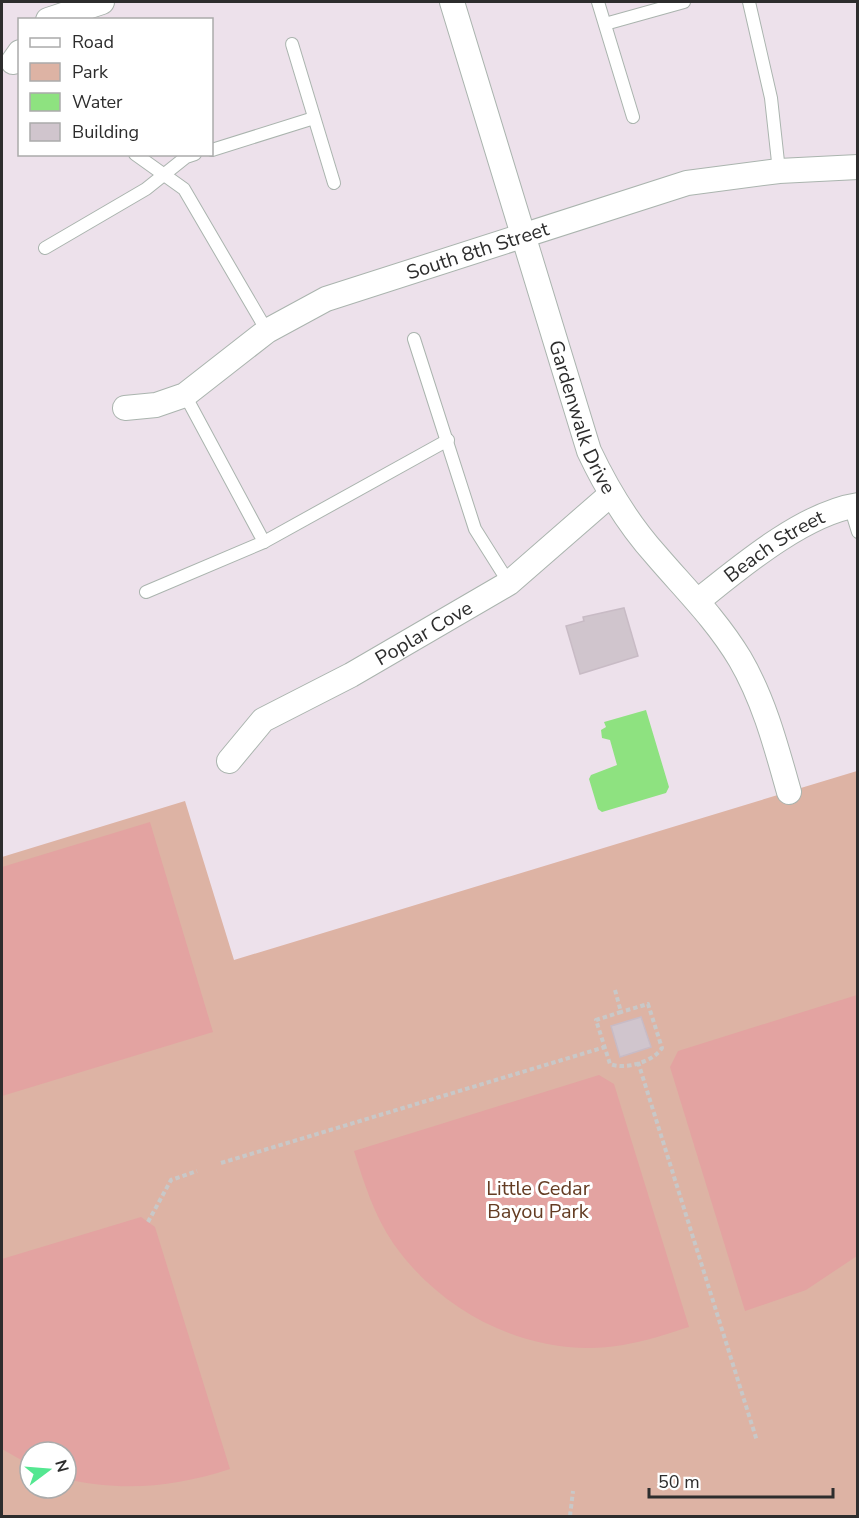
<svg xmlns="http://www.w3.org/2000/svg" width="859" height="1518" viewBox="0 0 859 1518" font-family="'Nunito Sans',sans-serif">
<rect width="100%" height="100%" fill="#ede1eb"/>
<path fill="#ddb3a4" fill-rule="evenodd" d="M 857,771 L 857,1516 L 2,1516 L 2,857 L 185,801 L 234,960 ZM 30,1452 L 66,1452 L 66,1488 L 30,1488 Z"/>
<g fill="#e3a3a1">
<path d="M 150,822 L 213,1032 L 2,1096 L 2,867 Z"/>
<path d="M 857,995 L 857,1256 L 806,1290 L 745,1311 L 670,1067 L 678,1051 Z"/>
<path d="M 599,1075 L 614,1084 L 689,1327 C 667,1334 646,1341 623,1345 C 534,1360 443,1315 393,1243 C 374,1215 364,1183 354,1151 Z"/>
<path d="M 141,1217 L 155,1227 L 230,1469 C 175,1487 123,1492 66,1479 L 66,1452 L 30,1452 L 30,1465 L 2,1449 L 2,1259 Z"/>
</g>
<path fill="#8ee280" d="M 646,710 L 669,787 L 666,793 L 602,812 L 598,809 L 589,779 L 591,775 L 617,765 L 610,740 L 602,738 L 601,730 L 606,727 L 604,722 Z"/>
<g fill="#d0c5cd" stroke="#c8bbc5" stroke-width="1.5">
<path d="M 624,608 L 638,656 L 580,674 L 566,626 L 584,621 L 583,617 Z"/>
<path d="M 641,1017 L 651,1047 L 620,1057 L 611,1026 Z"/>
</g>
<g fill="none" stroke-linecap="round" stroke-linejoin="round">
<g stroke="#aab4ae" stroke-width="14">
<g id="service">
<path d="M 598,2 L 633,117"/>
<path d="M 749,2 L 771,98 L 779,171"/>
<path d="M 605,24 L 684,2"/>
<path d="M 292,44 L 334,183"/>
<path d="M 212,150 L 314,118"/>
<path d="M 135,154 L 184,189 L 267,331"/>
<path d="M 45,248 L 146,189 L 186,157 L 195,154"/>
<path d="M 414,339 L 475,529 L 509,583"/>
<path d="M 185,395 L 264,542"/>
<path d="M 850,506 L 858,532"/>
<path d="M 146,592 L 264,542 L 448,440"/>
</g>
</g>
<g stroke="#aab4ae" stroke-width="26">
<g id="minor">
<path id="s1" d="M 452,2 L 589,451 C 607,489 628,524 656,555 C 685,589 716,619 740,659 C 764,700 776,746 789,792"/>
<path d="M 48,20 L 102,2"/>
<path d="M 13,62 L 20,52"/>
<path id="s2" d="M 125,408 L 156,405 L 185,395 L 267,331 L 326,299 L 687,183 L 779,171 L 858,167"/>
<path id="s3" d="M 699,600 C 740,567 804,513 858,505"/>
<path id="s4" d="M 229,761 L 263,720 L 351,675 L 509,583 L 610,495"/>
</g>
</g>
<g stroke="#c8c8c8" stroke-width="4" stroke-dasharray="4.5 3" stroke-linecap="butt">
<path d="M 615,990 L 621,1012 L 596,1020 L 610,1064 C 625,1070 653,1062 662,1048 L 648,1004 L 621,1012"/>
<path d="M 638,1062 L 757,1441"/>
<path d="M 221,1163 L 605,1047"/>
<path d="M 148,1222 L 171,1180 L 197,1171"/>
<path d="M 570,1516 L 573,1491"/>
</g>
<use href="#service" stroke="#fff" stroke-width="12"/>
<use href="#minor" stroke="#fff" stroke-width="24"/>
</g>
<g text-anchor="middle" stroke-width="6" stroke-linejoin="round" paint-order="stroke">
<g font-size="20" fill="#2d2d2d" stroke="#fff">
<text dy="7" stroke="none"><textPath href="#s2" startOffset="392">South 8th Street</textPath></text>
<text dy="7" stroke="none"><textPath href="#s1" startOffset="435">Gardenwalk Drive</textPath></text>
<text dy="7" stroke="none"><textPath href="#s3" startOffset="93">Beach Street</textPath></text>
<text dy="7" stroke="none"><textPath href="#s4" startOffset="236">Poplar Cove</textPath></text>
</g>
<g font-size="20" fill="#643c23" stroke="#fff">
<text x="538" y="1195">Little Cedar<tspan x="538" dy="23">Bayou Park</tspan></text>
</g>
</g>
<rect width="859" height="1518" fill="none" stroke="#2d2d2d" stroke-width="6"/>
<rect x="18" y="18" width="195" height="138" fill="#ffffff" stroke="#ababab" stroke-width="1.5"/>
<rect x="30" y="38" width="30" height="9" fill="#ffffff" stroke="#ababab" stroke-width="1.5"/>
<text x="72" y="48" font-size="18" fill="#2d2d2d">Road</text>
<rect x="30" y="63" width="30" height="18" fill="#ddb3a4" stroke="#ababab" stroke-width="1.5"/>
<text x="72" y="78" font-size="18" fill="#2d2d2d">Park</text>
<rect x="30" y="93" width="30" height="18" fill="#8ee280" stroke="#ababab" stroke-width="1.5"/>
<text x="72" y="108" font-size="18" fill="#2d2d2d">Water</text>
<rect x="30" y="123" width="30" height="18" fill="#d0c5cd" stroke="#ababab" stroke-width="1.5"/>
<text x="72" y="138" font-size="18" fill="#2d2d2d">Building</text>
<g transform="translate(48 1470) rotate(74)"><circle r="28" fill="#ffffff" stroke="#ababab" stroke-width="1.5"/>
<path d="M0-4.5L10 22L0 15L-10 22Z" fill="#54e791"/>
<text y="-9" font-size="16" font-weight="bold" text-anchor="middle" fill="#2d2d2d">N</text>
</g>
<path d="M649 1488v9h184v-9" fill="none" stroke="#2d2d2d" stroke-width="3"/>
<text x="658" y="1488" font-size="18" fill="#2d2d2d" stroke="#ffffff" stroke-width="4.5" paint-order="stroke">50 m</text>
</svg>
